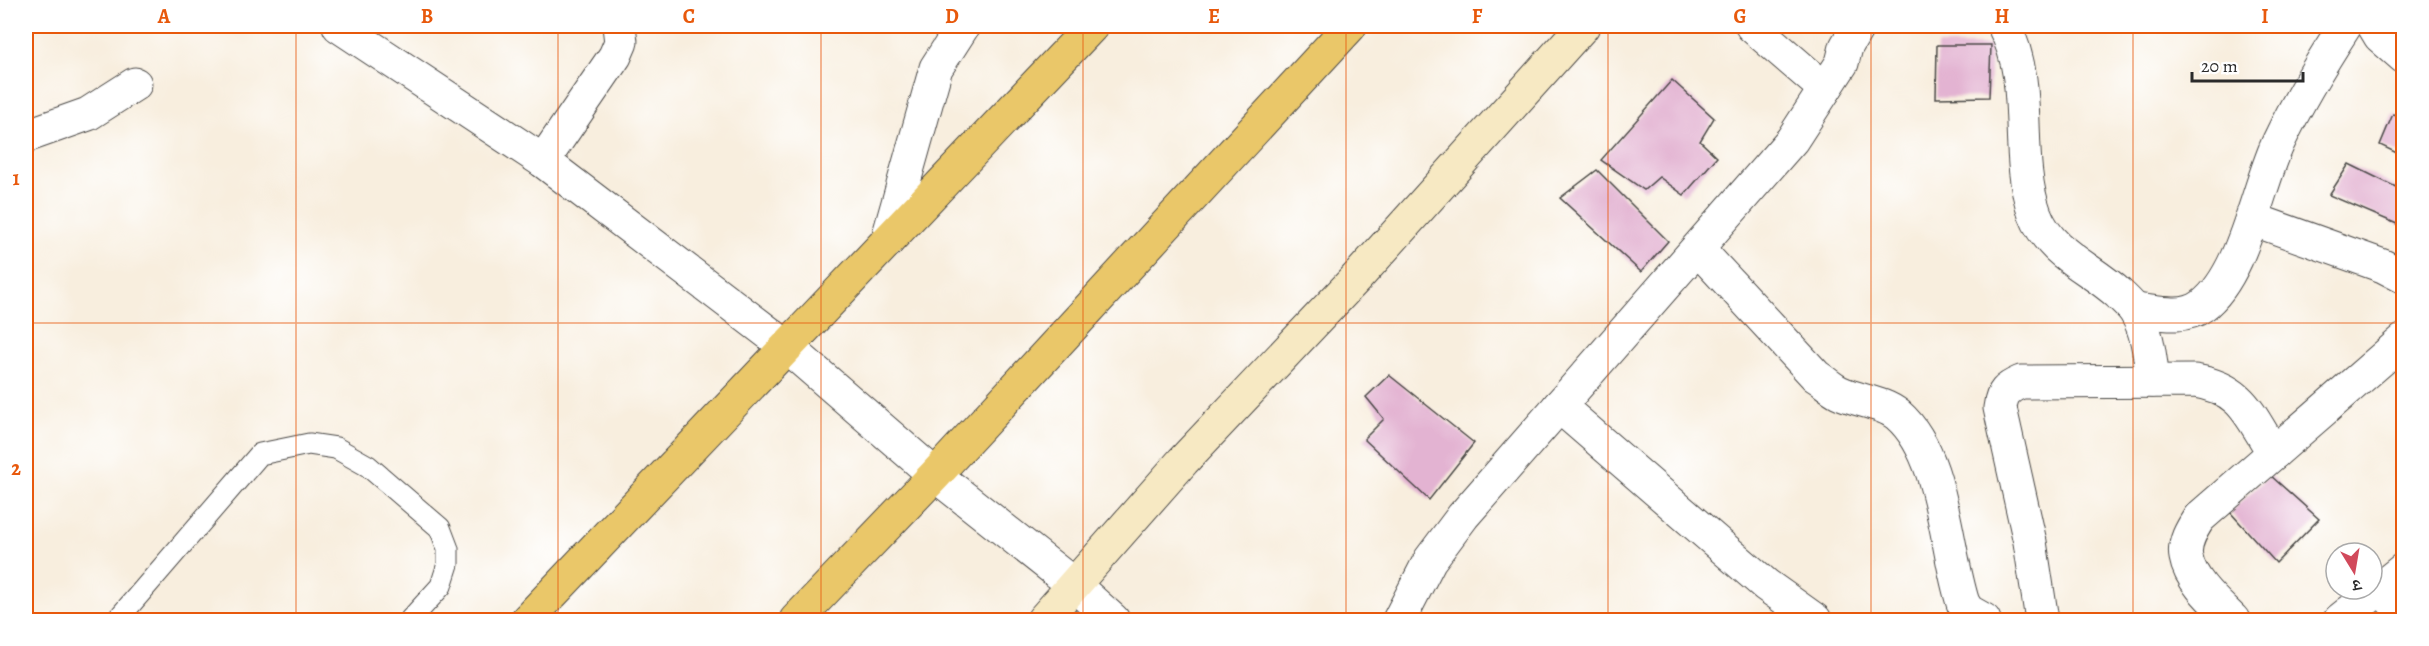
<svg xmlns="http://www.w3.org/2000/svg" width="2429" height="646" viewBox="0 0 2429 646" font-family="Alegreya,'Noto Serif Devanagari',serif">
<rect width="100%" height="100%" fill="#fff"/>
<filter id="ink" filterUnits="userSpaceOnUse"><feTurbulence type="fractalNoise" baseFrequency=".0167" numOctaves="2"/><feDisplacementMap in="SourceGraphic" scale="12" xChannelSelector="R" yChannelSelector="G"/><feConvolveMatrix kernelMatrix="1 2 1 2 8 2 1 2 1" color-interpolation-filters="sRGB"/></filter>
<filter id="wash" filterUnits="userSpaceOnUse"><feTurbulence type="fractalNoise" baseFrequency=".008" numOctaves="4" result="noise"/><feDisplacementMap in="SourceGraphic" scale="24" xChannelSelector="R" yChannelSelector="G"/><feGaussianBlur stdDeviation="1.35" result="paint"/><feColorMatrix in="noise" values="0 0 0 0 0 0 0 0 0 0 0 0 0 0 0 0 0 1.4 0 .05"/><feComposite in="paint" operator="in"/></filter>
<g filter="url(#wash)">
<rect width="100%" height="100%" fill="#f8eede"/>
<g id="blocks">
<g fill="#e3b3d2">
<path d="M 1937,45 L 1991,45 L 1989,97 L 1936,98 Z"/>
<path d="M 1672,80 L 1714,118 L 1700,141 L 1717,157 L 1684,195 L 1659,177 L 1644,190 L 1601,160 Z"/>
<path d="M 2393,114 L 2404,120 L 2404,151 L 2401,155 L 2380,145 Z"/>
<path d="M 2349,164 L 2404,191 L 2404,227 L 2329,195 Z"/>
<path d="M 1597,170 L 1668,241 L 1641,272 L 1560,198 Z"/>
<path d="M 1389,375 L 1474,443 L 1429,500 L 1364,439 L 1384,419 L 1366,397 Z"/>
<path d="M 2270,475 L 2319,519 L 2276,563 L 2230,512 Z"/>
</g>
</g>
</g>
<g filter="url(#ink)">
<use href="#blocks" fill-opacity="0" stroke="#4a4846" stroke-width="1.5"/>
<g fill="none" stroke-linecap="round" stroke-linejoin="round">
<g stroke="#4a4846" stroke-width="23">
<path id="lane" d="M 117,620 L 260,454 L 309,444 L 336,448 L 368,466 L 440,528 L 448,549 L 448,564 L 441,586 L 410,620"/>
</g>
<g stroke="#4a4846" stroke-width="35">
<g id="street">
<path d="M 339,26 L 543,161 L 787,347 L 935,475 L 1074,585 L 1113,620"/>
<path d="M 1752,26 L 1825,89"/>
<path d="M 2004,26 C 2035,84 2013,154 2035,214 C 2050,254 2090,267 2119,294 C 2124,299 2131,305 2135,311 C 2148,331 2150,358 2153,381"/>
<path d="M 2374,26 L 2380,36 L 2404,57"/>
<path d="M 26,136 L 88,114 L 135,84"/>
<path d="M 543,161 L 615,56 L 621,42 L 619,26"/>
<path d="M 2252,219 L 2383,266 L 2404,277"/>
<path d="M 887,242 L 936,68 L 963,26"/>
<path d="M 1698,249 L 1816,376 C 1824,381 1831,388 1839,392 C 1857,401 1883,402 1898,415 C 1944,455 1945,548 1963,603 L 1968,611 L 1984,620"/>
<path d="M 2135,310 C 2156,312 2183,320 2202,306 C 2244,275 2257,187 2279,141 C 2298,101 2321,63 2345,26"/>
<path d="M 1559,406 L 1766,585 L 1815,620"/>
<path d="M 2382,589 L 2404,614"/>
<path d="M 1399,620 L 1430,560 L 1463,516 L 1792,140 L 1842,63 L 1846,47 L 1858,26"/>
<path d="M 2042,620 L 2030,542 L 2000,408 C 2002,392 2007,388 2021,382 L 2195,381 C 2244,389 2249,415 2274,453"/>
<path d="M 2233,620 C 2217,604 2190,581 2186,557 C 2183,543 2192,529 2199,518 L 2404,340"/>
<path d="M 2340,620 L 2404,569"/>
</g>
</g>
<g stroke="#4a4846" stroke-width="35">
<path id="secondary" d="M 1043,620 L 1183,461 L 1361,273 L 1583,26"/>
</g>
<g stroke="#4a4846" stroke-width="35">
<g id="primary">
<path d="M 527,620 L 1092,26"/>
<path d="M 796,620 L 935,475 L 1350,26"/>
</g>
</g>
<use href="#lane" stroke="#fff" stroke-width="21"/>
<use href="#street" stroke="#fff" stroke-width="33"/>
<use href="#secondary" stroke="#f7e9c3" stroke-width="33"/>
<use href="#primary" stroke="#eac769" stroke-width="33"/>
</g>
</g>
<path fill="none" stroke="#e8590c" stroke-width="1.5" stroke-opacity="0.55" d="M 296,26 L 296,620M 558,26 L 558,620M 821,26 L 821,620M 1083,26 L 1083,620M 1346,26 L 1346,620M 1608,26 L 1608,620M 1871,26 L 1871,620M 2133,26 L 2133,620M 26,323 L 2404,323"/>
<rect width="2429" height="646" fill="none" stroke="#fff" stroke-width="66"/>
<g transform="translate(2354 571) rotate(169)"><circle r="28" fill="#ffffff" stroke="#aaaaaa" stroke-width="1.5"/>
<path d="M0-4.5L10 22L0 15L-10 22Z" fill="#d1495b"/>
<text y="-9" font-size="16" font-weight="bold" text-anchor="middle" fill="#2b2b2b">उ</text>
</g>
<path d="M2192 72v9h111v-9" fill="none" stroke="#2b2b2b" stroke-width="3"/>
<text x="2201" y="72" font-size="18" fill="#2b2b2b" stroke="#ffffff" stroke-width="4.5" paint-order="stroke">20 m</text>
<rect x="33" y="33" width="2363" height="580" fill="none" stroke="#e8590c" stroke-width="2"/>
<g font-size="20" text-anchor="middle" font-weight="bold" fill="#e8590c">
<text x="164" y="23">A</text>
<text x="427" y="23">B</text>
<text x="689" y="23">C</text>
<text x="952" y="23">D</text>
<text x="1214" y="23">E</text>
<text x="1477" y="23">F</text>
<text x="1740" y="23">G</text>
<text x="2002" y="23">H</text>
<text x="2265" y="23">I</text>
<text x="16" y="185">1</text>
<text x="16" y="475">2</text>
</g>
</svg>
